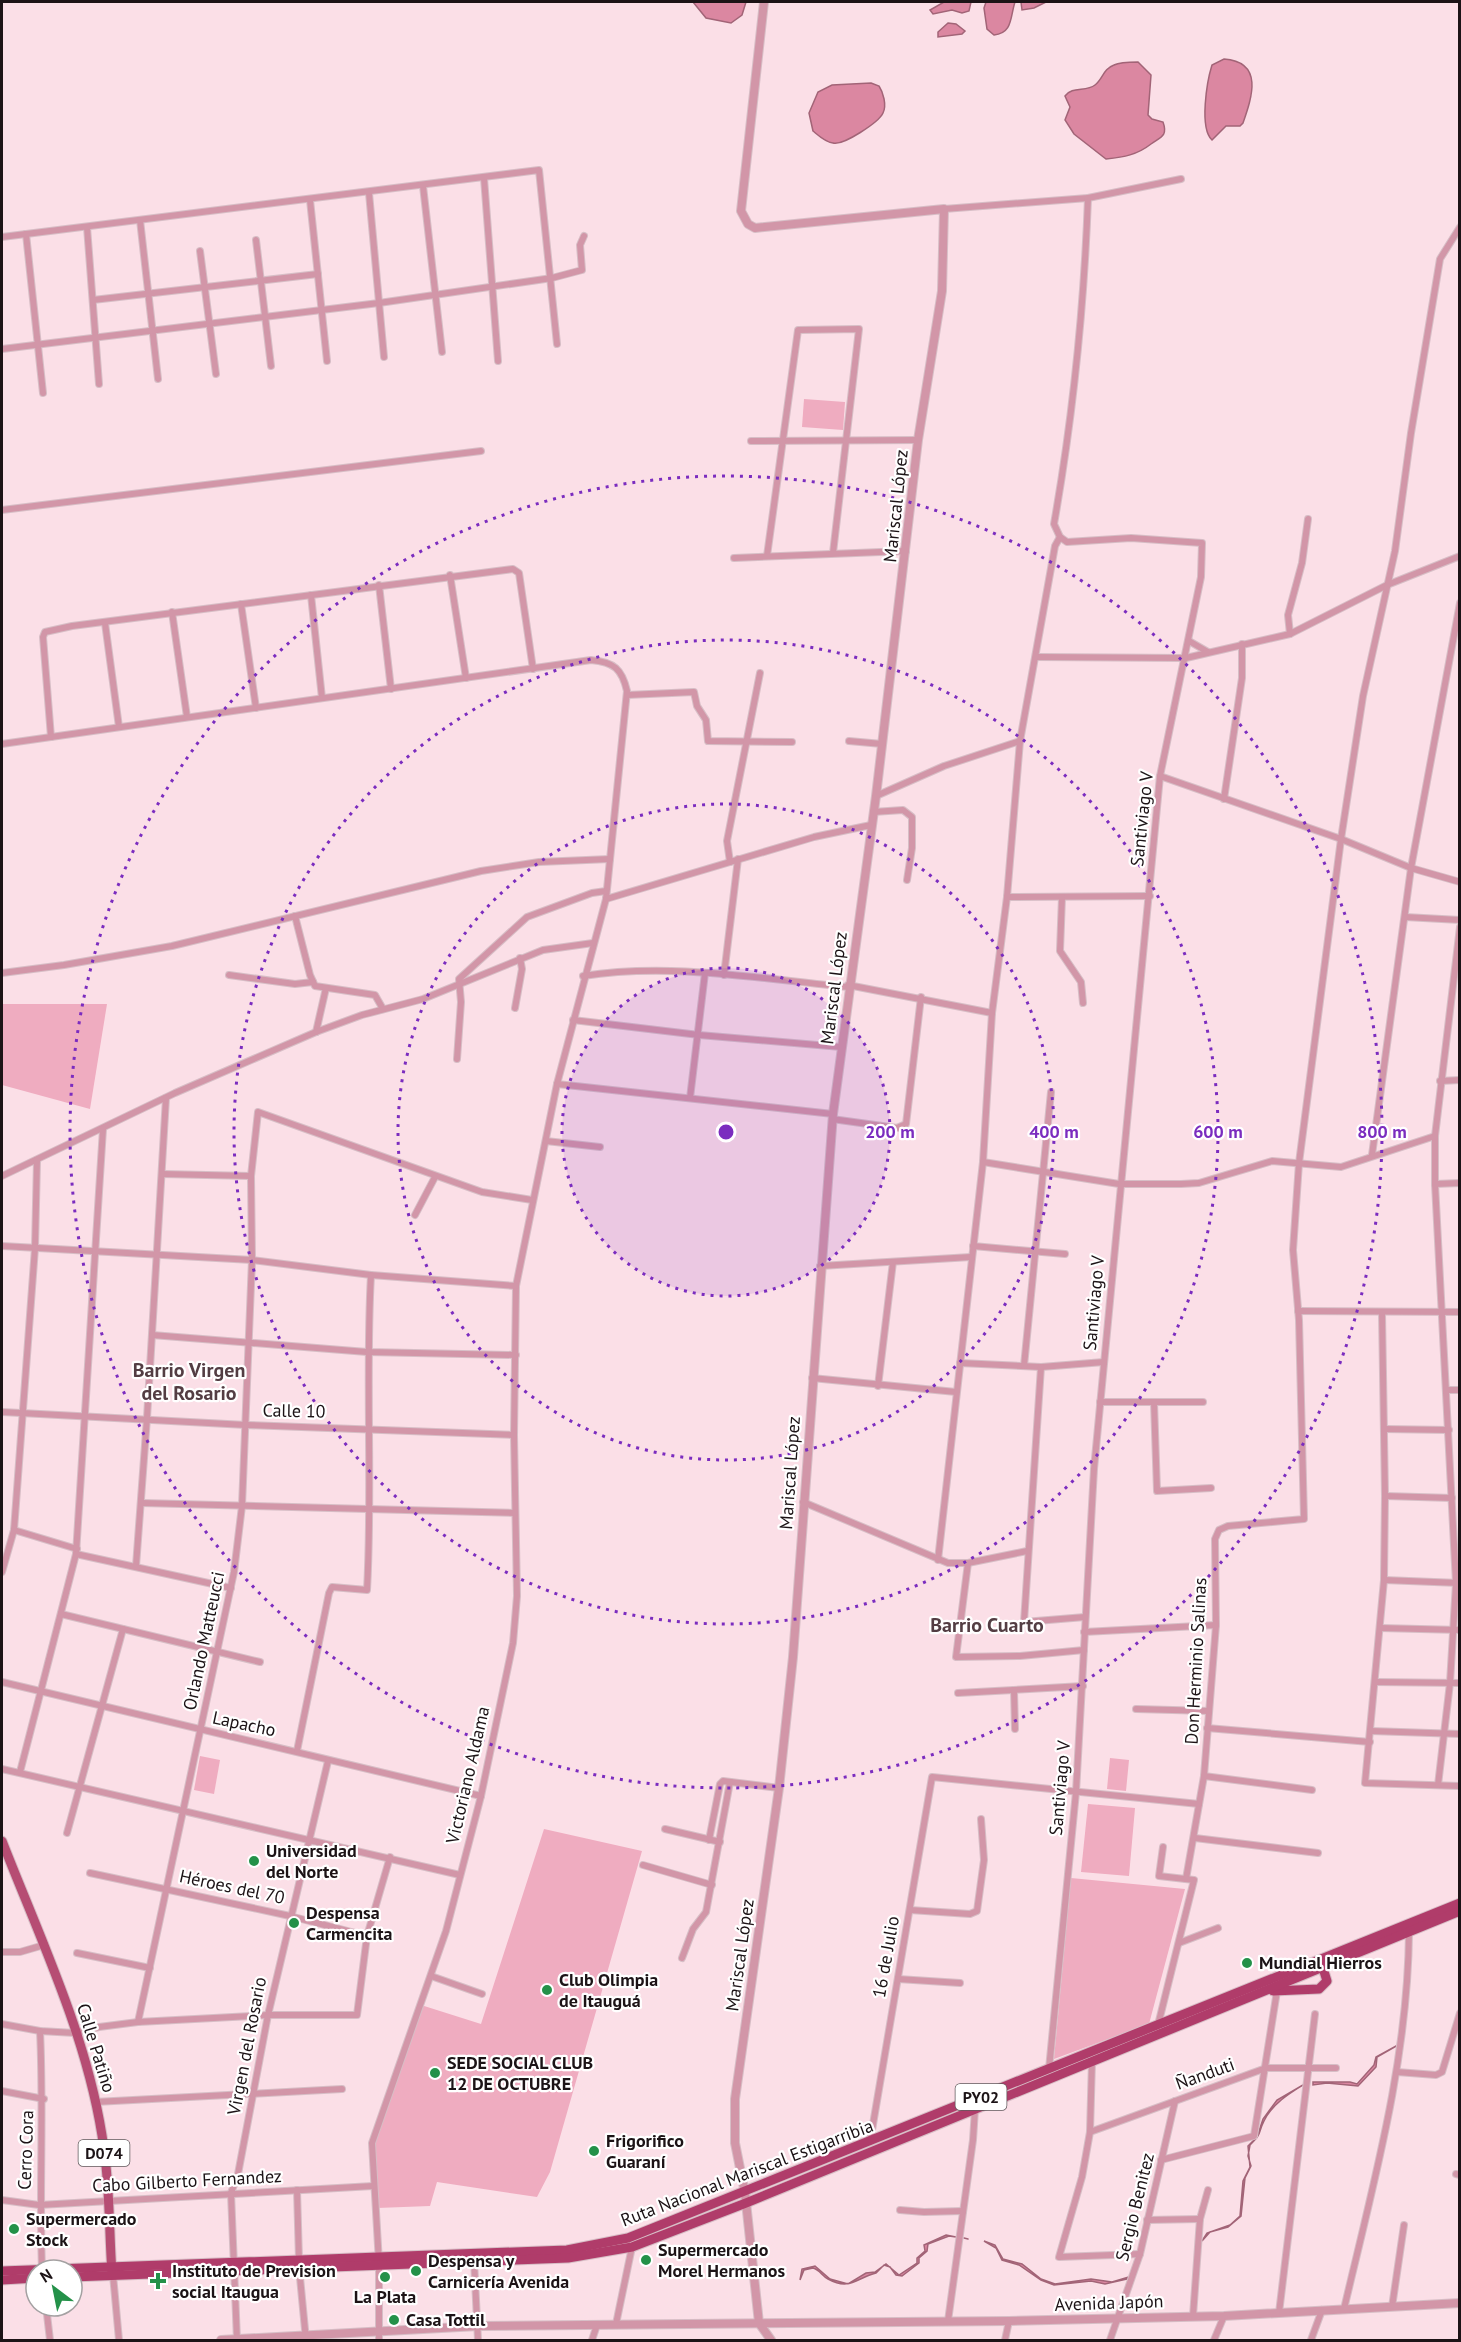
<svg xmlns="http://www.w3.org/2000/svg" width="1461" height="2342" viewBox="0 0 1461 2342" font-family="'PT Sans',sans-serif">
<rect width="100%" height="100%" fill="#fbdfe7"/>
<g fill="#efacc0">
<path d="M 804,399 L 845,402 L 843,430 L 802,427 Z"/>
<path d="M 2,1004 L 107,1004 L 90,1109 L 2,1085 Z"/>
<path d="M 200,1756 L 220,1760 L 214,1794 L 194,1790 Z"/>
<path d="M 1110,1758 L 1129,1760 L 1126,1791 L 1107,1789 Z"/>
<path d="M 1088,1804 L 1135,1808 L 1129,1876 L 1081,1872 Z"/>
<path d="M 544,1829 L 642,1851 L 550,2172 L 537,2197 L 437,2182 L 430,2206 L 377,2208 L 373,2141 L 421,2005 L 481,2024 Z"/>
<path d="M 1071,1878 L 1185,1889 L 1149,2024 L 1054,2059 Z"/>
</g>
<g fill="#db87a1" stroke="#a26477" stroke-width="1.5">
<path d="M 693,2 L 746,2 L 742,15 L 731,23 L 706,18 Z"/>
<path d="M 944,2 L 971,2 L 969,11 L 962,13 L 952,10 L 933,14 L 930,10 Z"/>
<path d="M 986,2 L 1015,2 C 1010,17 1013,33 994,35 L 987,29 L 984,8 Z"/>
<path d="M 1021,2 L 1046,2 L 1034,8 L 1022,10 Z"/>
<path d="M 948,23 L 956,24 L 965,31 L 962,34 L 938,37 L 938,32 Z"/>
<path d="M 1224,59 C 1264,62 1252,97 1243,123 L 1240,126 L 1226,126 L 1212,140 C 1199,128 1207,81 1212,65 Z"/>
<path d="M 1138,62 L 1151,75 L 1148,115 L 1152,119 L 1163,122 C 1168,136 1161,137 1151,144 C 1137,155 1124,157 1106,159 L 1074,134 L 1065,120 L 1070,107 L 1065,96 C 1072,86 1086,92 1095,85 C 1103,79 1103,69 1114,65 C 1120,62 1131,62 1138,62 Z"/>
<path d="M 871,83 L 879,86 C 883,92 887,105 883,113 C 879,122 843,146 833,143 C 825,142 819,136 813,131 L 809,113 L 818,92 L 832,85 Z"/>
<path d="M 1398,2045 L 1377,2057 L 1376,2067 L 1358,2086 L 1327,2083 L 1313,2085 L 1313,2082 L 1350,2082 L 1357,2084 L 1374,2065 L 1376,2057 Z"/>
<path d="M 1303,2085 C 1290,2093 1272,2104 1264,2121 C 1257,2135 1263,2132 1250,2145 L 1248,2156 L 1251,2166 L 1245,2178 L 1241,2216 L 1228,2227 L 1210,2232 L 1202,2241 L 1207,2233 L 1230,2225 L 1240,2216 L 1243,2181 L 1250,2167 L 1248,2146 L 1257,2137 L 1263,2119 L 1277,2100 Z"/>
<path d="M 946,2235 L 956,2237 L 949,2236 L 928,2244 L 927,2251 L 919,2258 L 919,2263 L 902,2276 L 896,2275 L 890,2267 L 884,2265 L 876,2273 C 856,2278 850,2291 828,2279 C 822,2276 820,2270 813,2268 L 804,2270 L 800,2280 L 802,2269 L 815,2266 L 830,2279 L 848,2284 L 866,2273 L 875,2272 L 886,2264 L 899,2275 L 917,2263 L 917,2258 L 925,2251 L 924,2245 Z"/>
<path d="M 984,2241 L 995,2245 L 1003,2259 L 1022,2264 L 1041,2279 L 1055,2284 L 1091,2279 L 1112,2282 L 1132,2276 L 1132,2278 L 1105,2284 L 1091,2281 L 1054,2285 L 1041,2280 L 1019,2265 L 1002,2260 L 996,2248 Z"/>
</g>
<g fill="none" stroke-linecap="round" stroke-linejoin="round">
<path stroke="#a26477" stroke-width="1.5" d="M 964,2238 L 968,2239"/>
<g stroke="#d7bec6" stroke-width="8">
<g id="minor">
<path d="M 484,178 L 498,361"/>
<path d="M 423,186 L 442,352"/>
<path d="M 369,193 L 384,357"/>
<path d="M 310,200 L 327,361"/>
<path d="M 944,209 L 1088,198 L 1181,179"/>
<path d="M 140,220 L 158,379"/>
<path d="M 87,227 L 99,384"/>
<path d="M 26,234 L 43,393"/>
<path d="M 2,237 L 539,170 L 557,344"/>
<path d="M 256,240 L 271,366"/>
<path d="M 200,251 L 216,374"/>
<path d="M 93,300 L 318,274"/>
<path d="M 2,349 L 379,303 L 552,278 L 582,270 L 580,245 L 584,236"/>
<path d="M 751,441 L 918,440"/>
<path d="M 2,510 L 481,451"/>
<path d="M 767,556 L 798,330 L 859,329 L 833,553"/>
<path d="M 734,558 L 906,551"/>
<path d="M 450,575 L 466,678"/>
<path d="M 379,585 L 391,689"/>
<path d="M 311,595 L 322,698"/>
<path d="M 241,604 L 256,708"/>
<path d="M 172,612 L 187,717"/>
<path d="M 105,623 L 119,727"/>
<path d="M 1290,634 L 1288,615 L 1302,563 L 1308,519"/>
<path d="M 1189,641 L 1208,652"/>
<path d="M 1037,657 L 1186,658 L 1290,634 L 1387,585 L 1460,556"/>
<path d="M 627,695 L 694,692 L 697,706 L 706,720 L 708,741 L 792,742"/>
<path d="M 51,737 L 43,637 L 45,632 L 72,626 L 513,569 L 519,573 L 533,669"/>
<path d="M 849,741 L 882,744"/>
<path d="M 2,744 L 591,660 C 614,662 622,669 627,691 L 606,899 L 557,1084 L 516,1286 L 514,1435 L 517,1596 L 513,1643 L 481,1796 L 446,1931 L 372,2143 L 379,2263 L 379,2340"/>
<path d="M 1160,776 L 1341,839 L 1411,868 L 1460,882"/>
<path d="M 876,796 L 944,766 L 1020,741"/>
<path d="M 1224,799 L 1242,678 L 1242,644"/>
<path d="M 873,812 L 903,810 L 912,817 L 912,848 L 907,880"/>
<path d="M 730,862 L 727,841 L 760,673"/>
<path d="M 1007,897 L 1150,896"/>
<path d="M 1062,897 L 1060,951 L 1081,982 L 1083,1003"/>
<path d="M 606,899 L 814,837 L 871,825"/>
<path d="M 295,916 L 310,975 L 315,986 L 375,995 L 383,1009"/>
<path d="M 1405,917 L 1460,920"/>
<path d="M 2,973 L 64,965 L 172,946 L 481,871 L 539,862 L 610,859"/>
<path d="M 229,975 L 295,984 L 313,982"/>
<path d="M 724,975 L 738,859"/>
<path d="M 583,976 C 670,962 761,979 848,987"/>
<path d="M 848,985 L 992,1013"/>
<path d="M 515,1008 L 522,969 L 520,958"/>
<path d="M 573,1020 L 699,1035 L 841,1047"/>
<path d="M 316,1032 L 326,988"/>
<path d="M 457,1059 L 461,1002 L 459,979 L 527,917 L 592,893 L 606,891"/>
<path d="M 1440,1081 L 1460,1080"/>
<path d="M 557,1084 L 833,1114"/>
<path d="M 690,1098 L 705,973"/>
<path d="M 832,1119 L 897,1128 L 906,1124 L 921,997"/>
<path d="M 546,1141 L 600,1147"/>
<path d="M 1372,1155 L 1411,868 L 1460,603"/>
<path d="M 983,1162 L 1119,1184 L 1181,1184 L 1199,1183 L 1272,1161 L 1341,1167 L 1435,1136"/>
<path d="M 162,1174 L 251,1176"/>
<path d="M 2,1176 L 175,1093 L 316,1032 L 362,1015 L 423,999 L 543,950 L 593,943"/>
<path d="M 1435,1184 L 1460,1183"/>
<path d="M 415,1215 L 435,1177"/>
<path d="M 2,1246 L 252,1260 L 371,1275 L 516,1286"/>
<path d="M 973,1246 L 1065,1254"/>
<path d="M 820,1266 L 971,1257"/>
<path d="M 1298,1311 L 1460,1312"/>
<path d="M 1382,1313 L 1385,1496 L 1384,1580 L 1365,1783 L 1460,1786"/>
<path d="M 152,1335 L 367,1352 L 516,1355"/>
<path d="M 960,1363 L 1041,1367 L 1104,1362"/>
<path d="M 1024,1366 L 1051,1092"/>
<path d="M 1041,1367 L 1024,1622 L 1085,1617"/>
<path d="M 812,1378 L 956,1392"/>
<path d="M 878,1386 L 893,1262"/>
<path d="M 1447,1390 L 1460,1390"/>
<path d="M 1100,1402 L 1203,1402"/>
<path d="M 1154,1402 L 1157,1491 L 1211,1488"/>
<path d="M 2,1412 L 246,1425 L 514,1435"/>
<path d="M 1384,1429 L 1449,1430"/>
<path d="M 1385,1496 L 1452,1498"/>
<path d="M 803,1502 L 948,1563 L 968,1563 L 1027,1551"/>
<path d="M 142,1503 L 515,1513"/>
<path d="M 14,1530 L 77,1549"/>
<path d="M 76,1554 L 103,1129"/>
<path d="M 938,1560 L 983,1162 L 992,1013 L 1007,897 L 1020,741 L 1055,546 L 1060,537"/>
<path d="M 968,1563 L 956,1657 L 1020,1656 L 1084,1650"/>
<path d="M 136,1566 L 147,1418 L 166,1098"/>
<path d="M 2,1572 L 14,1530 L 35,1248 L 37,1160"/>
<path d="M 1384,1580 L 1459,1583"/>
<path d="M 61,1614 L 260,1662"/>
<path d="M 1380,1628 L 1460,1630"/>
<path d="M 1084,1632 L 1216,1625"/>
<path d="M 2,1682 L 481,1796"/>
<path d="M 1375,1682 L 1460,1683"/>
<path d="M 1014,1690 L 1015,1729"/>
<path d="M 958,1693 L 1083,1686"/>
<path d="M 1136,1709 L 1209,1711"/>
<path d="M 1207,1728 L 1370,1742"/>
<path d="M 1371,1731 L 1460,1734"/>
<path d="M 297,1751 L 329,1593 L 332,1587 L 367,1590 C 373,1485 365,1380 371,1275"/>
<path d="M 2,1769 L 460,1875"/>
<path d="M 20,1772 L 76,1554 L 231,1588"/>
<path d="M 1204,1776 L 1312,1790"/>
<path d="M 1438,1785 L 1450,1683 L 1456,1583 L 1435,1184 L 1435,1136 L 1460,927"/>
<path d="M 665,1829 L 720,1842"/>
<path d="M 67,1833 L 123,1629"/>
<path d="M 1195,1838 L 1318,1853"/>
<path d="M 709,1840 L 720,1784 L 723,1781 L 779,1788"/>
<path d="M 643,1865 L 712,1885"/>
<path d="M 90,1873 L 290,1916 L 367,1936"/>
<path d="M 1186,1879 L 1204,1776 L 1216,1625 L 1215,1539 L 1219,1530 L 1228,1526 L 1304,1519 L 1299,1320 L 1293,1250 L 1299,1163 L 1341,839 L 1363,696 L 1395,551 L 1411,433 L 1440,259 L 1460,227"/>
<path d="M 910,1910 L 970,1914 L 977,1911 L 984,1860 L 981,1819"/>
<path d="M 1179,1943 L 1218,1928"/>
<path d="M 2,1952 L 20,1952 L 44,1945"/>
<path d="M 77,1953 L 150,1968"/>
<path d="M 682,1958 L 693,1929 L 706,1912 L 730,1782"/>
<path d="M 431,1976 L 482,1994"/>
<path d="M 898,1979 L 960,1983"/>
<path d="M 138,2022 L 234,1572 L 242,1506 L 252,1260 L 251,1176 L 258,1112 L 482,1192 L 532,1200"/>
<path d="M 2,2024 L 40,2031 L 75,2033 L 99,2027 L 138,2022 L 268,2015 L 357,2015 L 367,1936 L 390,1857"/>
<path d="M 1158,2025 L 1194,1880 L 1159,1876 L 1163,1847"/>
<path d="M 40,2031 C 44,2111 39,2190 42,2269"/>
<path d="M 1092,2061 L 1090,2132 L 1082,2177 L 1059,2257 L 1140,2254"/>
<path d="M 1049,2069 L 1076,1792 L 1094,1469 L 1160,776 L 1201,577 L 1202,543 L 1131,538 L 1067,542 L 1060,537 L 1054,524 C 1073,416 1084,308 1088,198"/>
<path d="M 1397,2072 L 1436,2075 L 1442,2072 L 1460,2013"/>
<path d="M 2,2091 L 44,2099"/>
<path d="M 95,2102 L 342,2089"/>
<path d="M 1090,2132 L 1266,2068 L 1336,2068"/>
<path d="M 870,2142 L 932,1777 L 1199,1804"/>
<path d="M 1161,2160 L 1254,2136 L 1277,1991"/>
<path d="M 1456,2174 L 1460,2175"/>
<path d="M 297,2190 L 299,2260"/>
<path d="M 2,2200 L 39,2205 L 373,2186"/>
<path d="M 900,2210 L 924,2212 L 963,2211"/>
<path d="M 1147,2220 L 1200,2219"/>
<path d="M 474,2260 L 478,2340"/>
<path d="M 299,2267 L 306,2340"/>
<path d="M 113,2275 L 119,2340"/>
<path d="M 46,2306 L 50,2340"/>
<path d="M 1392,2307 L 1404,2225"/>
<path d="M 1344,2309 C 1373,2185 1408,2061 1409,1932"/>
<path d="M 1279,2313 L 1315,2014"/>
<path d="M 1193,2316 L 1200,2219 L 1208,2190"/>
<path d="M 948,2321 L 973,2140 L 975,2109"/>
<path d="M 616,2324 L 632,2247"/>
<path d="M 237,2340 L 231,2193 L 238,2174 L 268,2015 L 328,1761"/>
<path d="M 592,2340 L 597,2325"/>
<path d="M 1005,2340 L 1009,2321"/>
<path d="M 1110,2340 L 1140,2254 L 1175,2101"/>
<path d="M 1214,2340 L 1224,2316"/>
<path d="M 1311,2340 L 1322,2310"/>
</g>
</g>
<g stroke="#d7bec6" stroke-width="10">
<g id="tertiary">
<path d="M 764,2 L 741,211 L 748,224 L 755,228 L 944,209 L 942,291 L 918,440 L 876,796 L 833,1114 L 793,1657 L 779,1788 L 735,2099 L 735,2143 L 745,2193 L 759,2323 L 771,2340"/>
<path d="M 221,2340 L 478,2326 L 1009,2321 L 1224,2316 L 1460,2303"/>
</g>
</g>
<g stroke="#d7bec6" stroke-width="11">
<path id="primary" d="M 2,1841 C 41,1941 90,2042 104,2149 C 110,2190 109,2232 112,2273"/>
</g>
<g stroke="#d7bec6" stroke-width="11">
<g id="trunk">
<path d="M 1273,1991 L 1319,1989 L 1327,1981 L 1322,1965"/>
<path d="M 2,2271 L 567,2250 L 628,2238 L 1460,1903"/>
<path d="M 72,2277 L 568,2258 L 632,2247 L 746,2203 L 1460,1911"/>
<path d="M 2,2280 L 36,2278"/>
</g>
</g>
<use href="#minor" stroke="#d296a8" stroke-width="6"/>
<use href="#tertiary" stroke="#d296a8" stroke-width="8"/>
<use href="#primary" stroke="#b64d73" stroke-width="9"/>
<use href="#trunk" stroke="#b03c6a" stroke-width="9"/>
</g>
<circle cx="726" cy="1132" r="164" fill="#7b2cbf" fill-opacity=".12"/>
<g fill="none" stroke="#7b2cbf" stroke-width="3" stroke-dasharray="3 6">
<circle cx="726" cy="1132" r="164"/>
<circle cx="726" cy="1132" r="328"/>
<circle cx="726" cy="1132" r="492"/>
<circle cx="726" cy="1132" r="656"/>
</g>
<g fill="#249149" stroke="#fff" stroke-width="2">
<circle cx="254" cy="1861" r="6"/>
<circle cx="294" cy="1923" r="6"/>
<circle cx="1247" cy="1963" r="6"/>
<circle cx="547" cy="1990" r="6"/>
<circle cx="435" cy="2073" r="6"/>
<circle cx="594" cy="2151" r="6"/>
<circle cx="14" cy="2229" r="6"/>
<circle cx="646" cy="2260" r="6"/>
<circle cx="416" cy="2271" r="6"/>
<circle cx="385" cy="2277" r="6"/>
<path d="M155 2272h6v6h6v6h-6v6h-6v-6h-6v-6h6z"/>
<circle cx="394" cy="2320" r="6"/>
</g>
<g text-anchor="middle" stroke-width="4.5" stroke-linejoin="round" paint-order="stroke">
<g fill="#fff" stroke="#605a5c" stroke-width="1.5">
<rect x="955.5" y="2084" width="51" height="26" rx="4.5"/>
<rect x="78.5" y="2140" width="51" height="26" rx="4.5"/>
</g>
<g font-size="16" font-weight="bold" fill="#1c1316">
<text x="981" y="2103">PY02</text>
<text x="104" y="2159">D074</text>
</g>
<g font-size="18" fill="#1c1316" stroke="#fff">
<text transform="translate(896 506) rotate(-84)" y="6">Mariscal López</text>
<text transform="translate(1142 819) rotate(-84)" y="6">Santiviago V</text>
<text transform="translate(834 988) rotate(-83)" y="6">Mariscal López</text>
<text transform="translate(1094 1303) rotate(-85)" y="6">Santiviago V</text>
<text transform="translate(294 1411) rotate(1)" y="6">Calle 10</text>
<text transform="translate(790 1473) rotate(-86)" y="6">Mariscal López</text>
<text transform="translate(204 1641) rotate(-78)" y="6">Orlando Matteucci</text>
<text transform="translate(1196 1661) rotate(-87)" y="6">Don Herminio Salinas</text>
<text transform="translate(244 1724) rotate(12)" y="6">Lapacho</text>
<text transform="translate(468 1775) rotate(-77)" y="6">Victoriano Aldama</text>
<text transform="translate(1060 1788) rotate(-85)" y="6">Santiviago V</text>
<text transform="translate(232 1887) rotate(12)" y="6">Héroes del 70</text>
<text transform="translate(740 1955) rotate(-82)" y="6">Mariscal López</text>
<text transform="translate(886 1957) rotate(-80)" y="6">16 de Julio</text>
<text transform="translate(247 2046) rotate(-79)" y="6">Virgen del Rosario</text>
<text transform="translate(96 2048) rotate(73)" y="6">Calle Patiño</text>
<text transform="translate(1205 2074) rotate(-20)" y="6">Ñanduti</text>
<text transform="translate(26 2150) rotate(-88)" y="6">Cerro Cora</text>
<text transform="translate(747 2173) rotate(-21)" y="6">Ruta Nacional Mariscal Estigarribia</text>
<text transform="translate(187 2181) rotate(-3)" y="6">Cabo Gilberto Fernandez</text>
<text transform="translate(1135 2207) rotate(-76)" y="6">Sergio Benitez</text>
<text transform="translate(1109 2303) rotate(-2)" y="6">Avenida Japón</text>
</g>
<g font-size="18" font-weight="bold" fill="#1c1316" stroke="#fff" text-anchor="start">
<text x="266" y="1857">Universidad<tspan x="266" dy="21">del Norte</tspan></text>
<text x="306" y="1919">Despensa<tspan x="306" dy="21">Carmencita</tspan></text>
<text x="1259" y="1969">Mundial Hierros</text>
<text x="559" y="1986">Club Olimpia<tspan x="559" dy="21">de Itauguá</tspan></text>
<text x="447" y="2069">SEDE SOCIAL CLUB<tspan x="447" dy="21">12 DE OCTUBRE</tspan></text>
<text x="606" y="2147">Frigorifico<tspan x="606" dy="21">Guaraní</tspan></text>
<text x="26" y="2225">Supermercado<tspan x="26" dy="21">Stock</tspan></text>
<text x="658" y="2256">Supermercado<tspan x="658" dy="21">Morel Hermanos</tspan></text>
<text x="428" y="2267">Despensa y<tspan x="428" dy="21">Carnicería Avenida</tspan></text>
<text x="172" y="2277">Instituto de Prevision<tspan x="172" dy="21">social Itaugua</tspan></text>
<text x="385" y="2303" text-anchor="middle">La Plata</text>
<text x="406" y="2326">Casa Tottil</text>
</g>
<g font-size="20" font-weight="bold" fill="#533d43" stroke="#fff">
<text x="189" y="1377">Barrio Virgen<tspan x="189" dy="23">del Rosario</tspan></text>
<text x="987" y="1632">Barrio Cuarto</text>
</g>
</g>
<circle cx="726" cy="1132" r="9" fill="#7b2cbf" stroke="#fff" stroke-width="3"/>
<g font-size="18" text-anchor="middle" font-weight="bold" fill="#7b2cbf" stroke="#fff" stroke-width="4.5" stroke-linejoin="round" paint-order="stroke">
<text x="890" y="1138">200 m</text>
<text x="1054" y="1138">400 m</text>
<text x="1218" y="1138">600 m</text>
<text x="1382" y="1138">800 m</text>
</g>
<rect width="1461" height="2342" fill="none" stroke="#1c1316" stroke-width="6"/>
<g transform="translate(54 2288) rotate(328)"><circle r="28" fill="#ffffff" stroke="#a4a1a2" stroke-width="1.5"/>
<path d="M0-4.5L10 22L0 15L-10 22Z" fill="#249149"/>
<text y="-9" font-size="16" font-weight="bold" text-anchor="middle" fill="#1c1316">N</text>
</g>
</svg>
